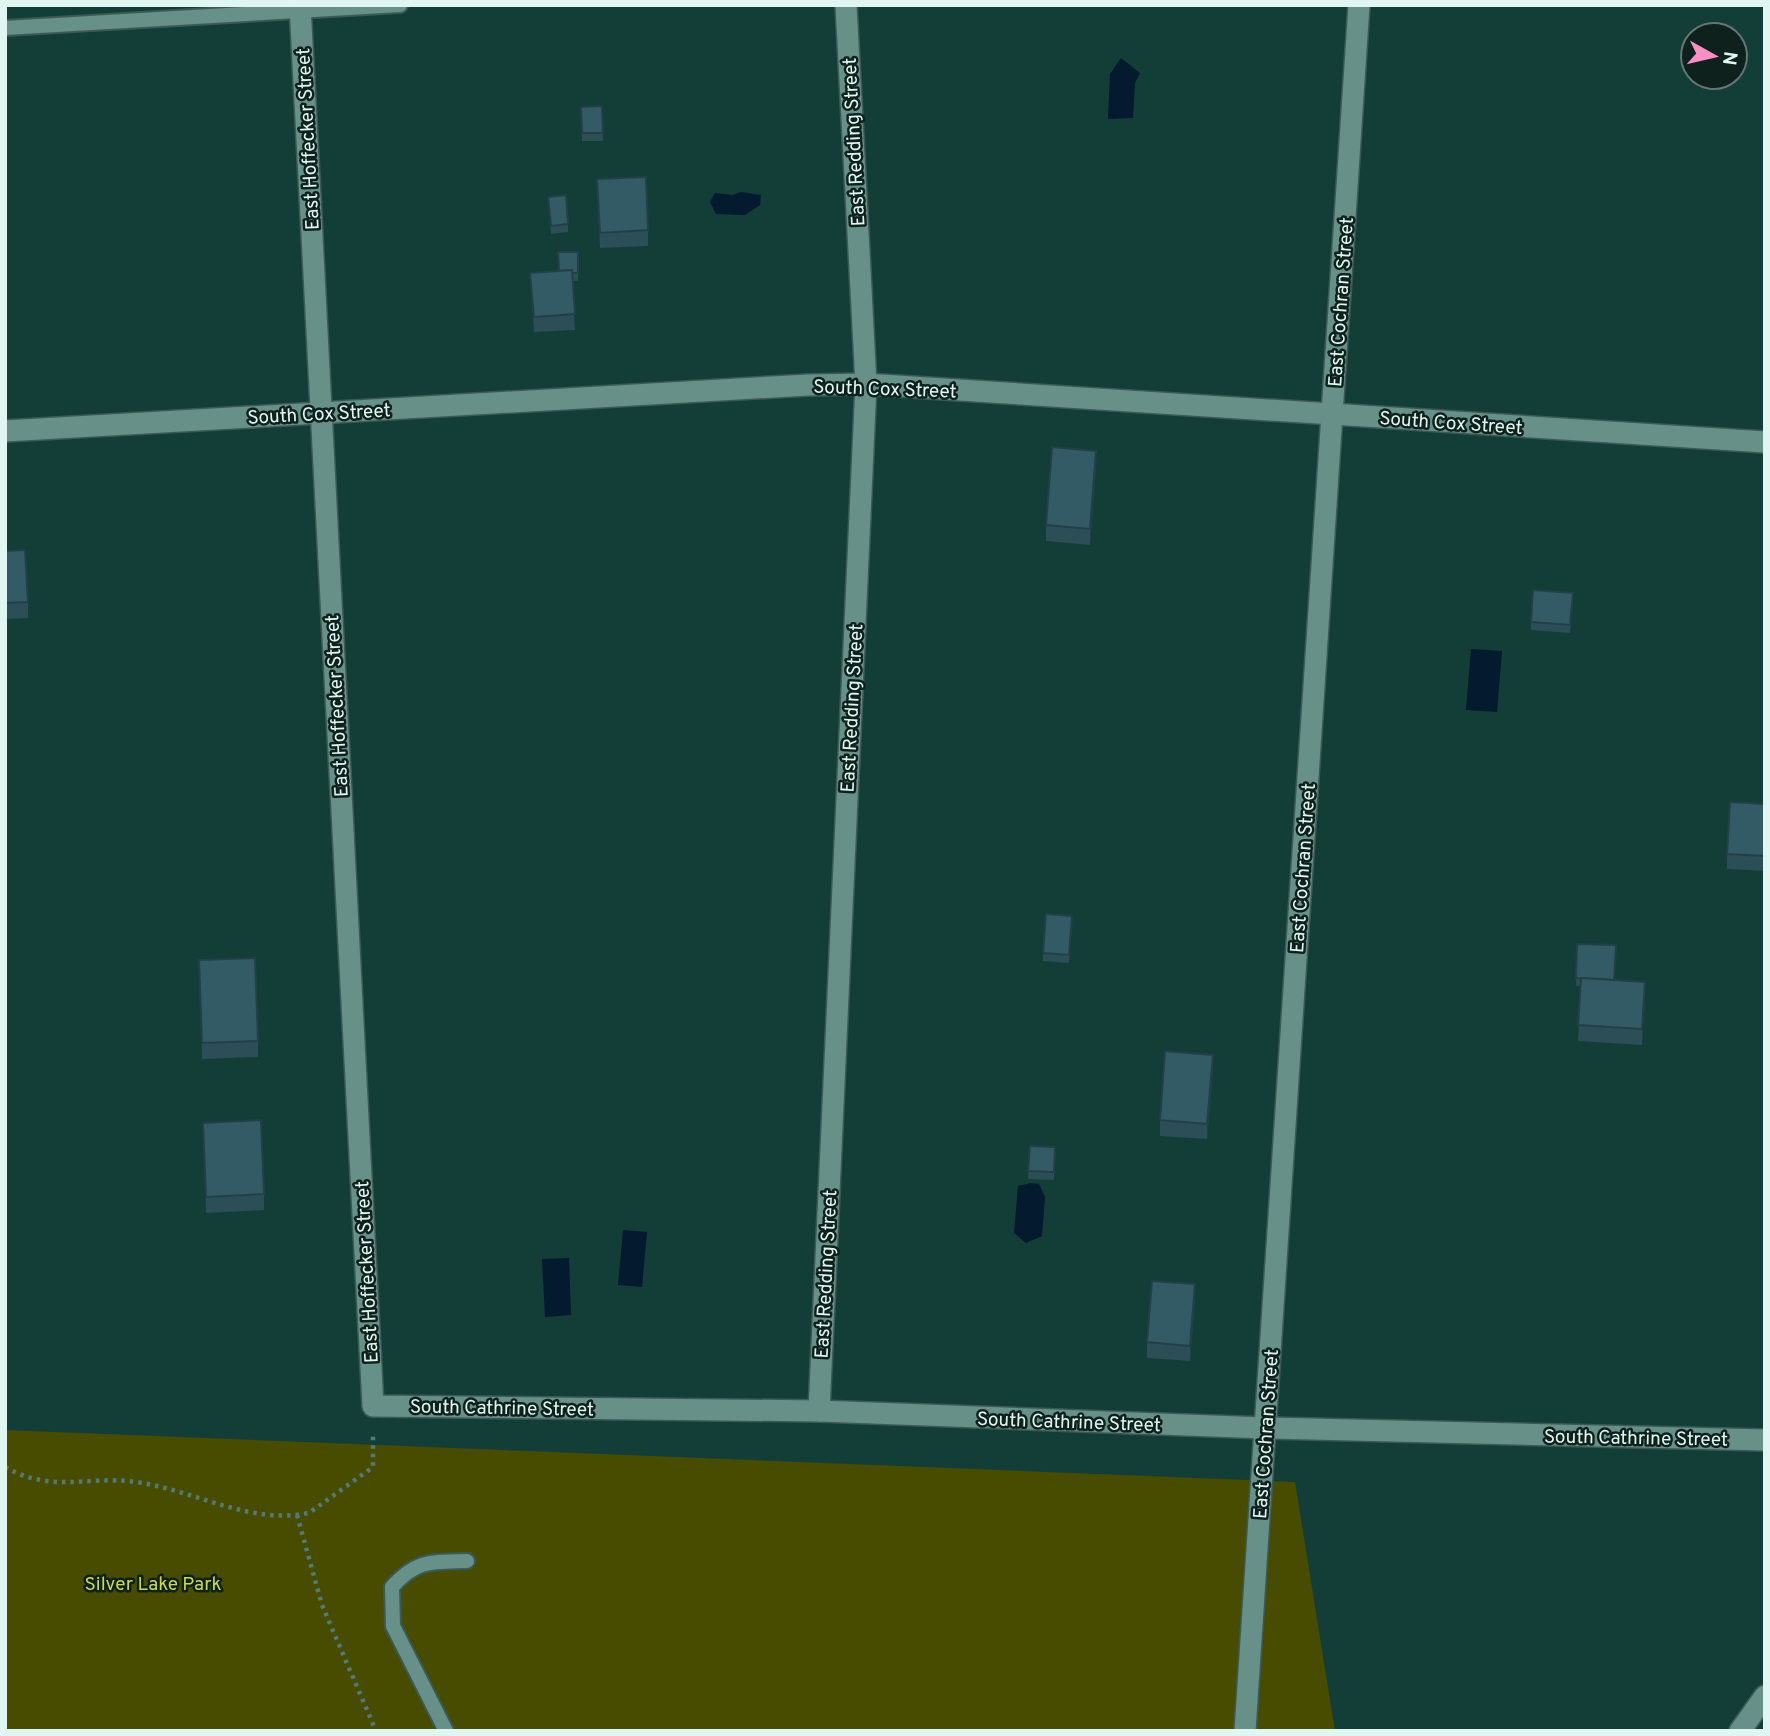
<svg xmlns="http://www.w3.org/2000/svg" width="1770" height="1736" viewBox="0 0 1770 1736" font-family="Overpass,sans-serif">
<rect width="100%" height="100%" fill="#133d37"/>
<path fill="#484c01" d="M 5,1430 L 1295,1482 L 1335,1731 L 5,1731 Z"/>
<g fill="#041a2e">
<path d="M 1121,58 L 1140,73 L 1135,83 L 1133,118 L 1108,119 L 1110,74 Z"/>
<path d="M 741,192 L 761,195 L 760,205 L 745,215 L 716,214 L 710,202 L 715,193 L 733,195 Z"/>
<path d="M 1471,649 L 1502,651 L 1497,712 L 1466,710 Z"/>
<path d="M 1031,1183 L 1039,1184 L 1045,1197 L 1042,1236 L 1026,1243 L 1014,1233 L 1018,1186 Z"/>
<path d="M 623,1230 L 647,1232 L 642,1287 L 618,1285 Z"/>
<path d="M 569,1258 L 571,1315 L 545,1317 L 542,1259 Z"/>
</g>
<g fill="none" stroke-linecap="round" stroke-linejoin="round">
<g stroke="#3c5a55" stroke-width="18">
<g id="service">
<path d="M 5,28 L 400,5"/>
<path d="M 446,1731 L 393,1626 L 392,1587 C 417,1559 432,1562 467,1561"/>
</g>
</g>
<g stroke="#3c5a55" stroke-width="24">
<g id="minor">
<path d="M 300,5 L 373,1406 L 819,1411 L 1265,1428 L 1765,1440"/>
<path d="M 5,431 L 808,385 L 866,384 L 1765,442"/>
<path d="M 819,1411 L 866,384 L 846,5"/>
<path d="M 1245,1731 L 1359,5"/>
<path d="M 1740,1731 L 1765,1696"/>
</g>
</g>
<g stroke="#557973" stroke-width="4.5" stroke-dasharray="3.5 5" stroke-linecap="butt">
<path d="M 5,1467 C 53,1494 88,1475 136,1482 C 194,1490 249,1525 309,1513 L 373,1467 L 373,1432"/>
<path d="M 297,1515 L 322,1605 L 376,1731"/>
</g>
<use href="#service" stroke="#669088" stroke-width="14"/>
<use href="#minor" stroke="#669088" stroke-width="21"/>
</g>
<g fill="#2c4e57">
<path d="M 602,106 L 603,141 L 582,141 L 581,115 Z"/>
<path d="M 597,179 L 648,230 L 648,246 L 600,248 Z"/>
<path d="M 548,197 L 568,224 L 568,232 L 551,234 Z"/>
<path d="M 578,252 L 578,281 L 572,281 L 575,330 L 534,332 L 530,273 L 558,271 Z"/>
<path d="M 1096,466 L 1090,545 L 1046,541 L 1046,525 Z"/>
<path d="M 5,551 L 28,602 L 28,618 L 5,619 Z"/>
<path d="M 1573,593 L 1570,633 L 1531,630 L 1531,622 Z"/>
<path d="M 1765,804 L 1765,871 L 1727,869 L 1727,854 Z"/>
<path d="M 1072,924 L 1069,963 L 1043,961 L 1043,953 Z"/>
<path d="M 1577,944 L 1615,980 L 1645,997 L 1642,1045 L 1578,1041 L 1581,986 L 1576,986 Z"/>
<path d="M 199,960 L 258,1041 L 258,1057 L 202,1059 Z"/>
<path d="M 1213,1071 L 1207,1139 L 1160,1136 L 1160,1120 Z"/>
<path d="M 203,1123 L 264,1194 L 264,1210 L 206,1213 Z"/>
<path d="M 1030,1146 L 1055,1147 L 1054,1180 L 1028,1179 Z"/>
<path d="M 1195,1300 L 1190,1361 L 1147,1358 L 1147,1342 Z"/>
</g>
<g fill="#244047">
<path d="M 1096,451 L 1096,466 L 1090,545 L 1090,529 Z"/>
<path d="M 1645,982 L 1645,997 L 1642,1045 L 1642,1029 Z"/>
<path d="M 1213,1055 L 1213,1071 L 1207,1139 L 1207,1124 Z"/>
<path d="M 1195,1284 L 1195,1300 L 1190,1361 L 1190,1346 Z"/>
</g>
<g fill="#335b65" stroke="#244047" stroke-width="2">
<path d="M 602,106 L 603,133 L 582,133 L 581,107 Z"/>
<path d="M 646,177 L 648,230 L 600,233 L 597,179 Z"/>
<path d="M 566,195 L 568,224 L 551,226 L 548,197 Z"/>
<path d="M 558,252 L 578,252 L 578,273 L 572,273 L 572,270 L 559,271 Z"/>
<path d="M 572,270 L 575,314 L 534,317 L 530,273 Z"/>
<path d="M 1052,447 L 1096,451 L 1090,529 L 1046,525 Z"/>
<path d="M 25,550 L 28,602 L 5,603 L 5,551 Z"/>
<path d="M 1533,590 L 1573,593 L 1570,625 L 1531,622 Z"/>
<path d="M 1730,802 L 1765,804 L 1765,856 L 1727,854 Z"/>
<path d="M 1046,914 L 1072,916 L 1069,955 L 1043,953 Z"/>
<path d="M 1577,944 L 1616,945 L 1614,980 L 1576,978 Z"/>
<path d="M 255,958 L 258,1041 L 202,1043 L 199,960 Z"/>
<path d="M 1581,978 L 1645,982 L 1642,1029 L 1578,1025 Z"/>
<path d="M 1165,1051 L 1213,1055 L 1207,1124 L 1160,1120 Z"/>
<path d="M 261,1120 L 264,1194 L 206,1197 L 203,1123 Z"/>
<path d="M 1030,1146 L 1055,1147 L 1054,1172 L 1028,1171 Z"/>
<path d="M 1152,1281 L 1195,1284 L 1190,1346 L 1147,1342 Z"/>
</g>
<g text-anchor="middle" stroke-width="5" stroke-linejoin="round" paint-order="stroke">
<g font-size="19" fill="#e0f6f1" stroke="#0f211d">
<text transform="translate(307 139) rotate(-93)" y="7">East Hoffecker Street</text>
<text transform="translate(853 142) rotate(-93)" y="7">East Redding Street</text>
<text transform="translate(1340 302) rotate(-86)" y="7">East Cochran Street</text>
<text transform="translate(885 388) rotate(2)" y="7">South Cox Street</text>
<text transform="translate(319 413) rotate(-3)" y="7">South Cox Street</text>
<text transform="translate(1451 422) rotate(4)" y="7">South Cox Street</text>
<text transform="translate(336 706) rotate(-93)" y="7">East Hoffecker Street</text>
<text transform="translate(851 708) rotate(-87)" y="7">East Redding Street</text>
<text transform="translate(1302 868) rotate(-86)" y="7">East Cochran Street</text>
<text transform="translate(366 1272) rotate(-93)" y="7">East Hoffecker Street</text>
<text transform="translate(825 1274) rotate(-87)" y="7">East Redding Street</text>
<text transform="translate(502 1407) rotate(1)" y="7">South Cathrine Street</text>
<text transform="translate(1069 1421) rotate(2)" y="7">South Cathrine Street</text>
<text transform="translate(1265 1434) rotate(-86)" y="7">East Cochran Street</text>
<text transform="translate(1636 1437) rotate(1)" y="7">South Cathrine Street</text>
</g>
<g font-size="19" fill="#ced857" stroke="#0f211d">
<text x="153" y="1590">Silver Lake Park</text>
</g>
</g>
<rect width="1770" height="1736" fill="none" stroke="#e0f6f1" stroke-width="14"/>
<g transform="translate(1714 56) rotate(98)"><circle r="33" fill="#0f211d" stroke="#637672" stroke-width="2"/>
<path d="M0-5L12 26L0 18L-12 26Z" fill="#fb8fc4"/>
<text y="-10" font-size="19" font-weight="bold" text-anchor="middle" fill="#e0f6f1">N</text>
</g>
</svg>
